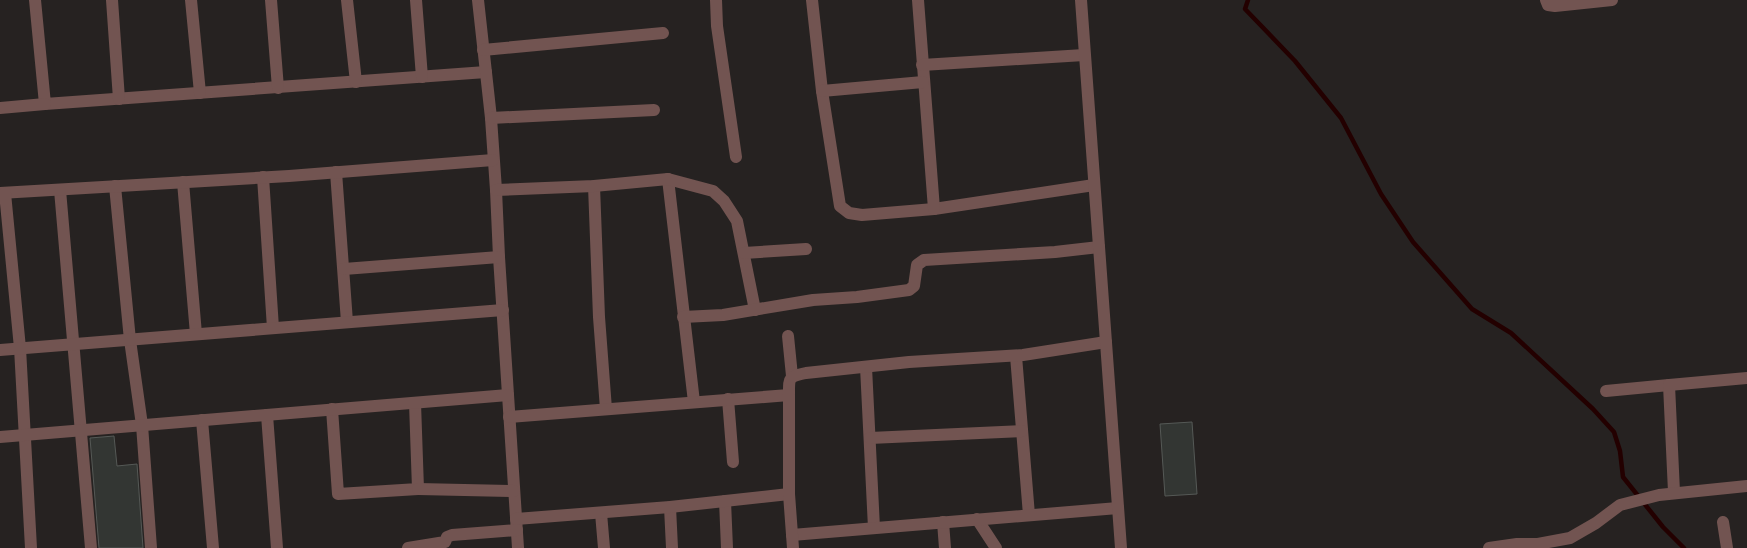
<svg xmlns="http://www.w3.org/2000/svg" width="1747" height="548" viewBox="0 0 1747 548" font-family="Ubuntu,sans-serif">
<rect width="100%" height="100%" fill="#262221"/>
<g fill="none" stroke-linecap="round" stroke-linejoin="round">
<path stroke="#230000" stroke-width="4.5" d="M 1248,0 L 1245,9 L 1295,61 L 1341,118 L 1381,194 L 1413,242 L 1472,309 L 1511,333 L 1593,409 L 1614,432 L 1620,451 L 1623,477 L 1663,527 L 1684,548"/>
</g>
<g fill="#333633" stroke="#555956">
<path d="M 1192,422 L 1197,494 L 1165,496 L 1160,424 Z"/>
<path d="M 114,436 L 117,466 L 137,464 L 143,548 L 99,548 L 90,438 Z"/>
</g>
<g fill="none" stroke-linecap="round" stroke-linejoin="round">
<g stroke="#725451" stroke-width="12">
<path d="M 35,0 L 45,104 L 486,72"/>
<path d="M 112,0 L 119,99"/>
<path d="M 191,0 L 200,93"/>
<path d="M 271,0 L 278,88"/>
<path d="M 347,0 L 356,82"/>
<path d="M 416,0 L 422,77"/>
<path d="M 478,0 L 491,118 L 496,190 L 499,257 L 518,548"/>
<path d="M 716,0 L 717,26 L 736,157"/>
<path d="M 812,0 L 822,91 L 840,206 L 849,213 L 862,215 L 934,209 L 1094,185"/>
<path d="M 918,0 L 934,209"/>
<path d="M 1546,0 L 1548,5 L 1555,6 L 1612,0"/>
<path d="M 483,50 L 663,33"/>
<path d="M 922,65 L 1084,55"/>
<path d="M 822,91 L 923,82"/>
<path d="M 0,108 L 45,104"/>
<path d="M 491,118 L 654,110"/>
<path d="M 336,172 L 347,322"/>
<path d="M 263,177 L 273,328"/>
<path d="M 668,179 L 694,402"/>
<path d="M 183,182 L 196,334"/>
<path d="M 115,186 L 130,340 L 142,425 L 151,548"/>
<path d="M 594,186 L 599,317 L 606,409"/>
<path d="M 60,190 L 91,548"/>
<path d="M 496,190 L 594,186 L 668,179 L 713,191 L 724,201 L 737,221 L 755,310"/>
<path d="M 0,193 L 289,176 L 493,160"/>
<path d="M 5,193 L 20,348 L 31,548"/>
<path d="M 744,253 L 806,249"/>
<path d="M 344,269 L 499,257"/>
<path d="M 683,317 L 723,315 L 813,300 L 857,297 L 909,290 L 914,286 L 917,265 L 924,260 L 1055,252 L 1099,247"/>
<path d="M 788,336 L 792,376"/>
<path d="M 0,350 L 503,310"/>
<path d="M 1016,356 L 1029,515"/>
<path d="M 866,367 L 874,528"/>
<path d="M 1606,391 L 1669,385"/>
<path d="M 728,399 L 733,462"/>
<path d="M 332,409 L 338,494 L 418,489 L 415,403"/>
<path d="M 267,415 L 277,548"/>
<path d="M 509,417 L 789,395"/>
<path d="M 202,420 L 213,548"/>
<path d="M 0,437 L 508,395"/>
<path d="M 870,438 L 1022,431"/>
<path d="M 418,489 L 514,491"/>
<path d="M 1674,492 L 1669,385 L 1747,378"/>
<path d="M 725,501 L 727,548"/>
<path d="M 670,507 L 672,548"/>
<path d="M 601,513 L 604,548"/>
<path d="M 516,519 L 670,507 L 789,494"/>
<path d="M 977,519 L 996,548"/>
<path d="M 943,522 L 945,548"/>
<path d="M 1723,522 L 1727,548"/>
<path d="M 792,535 L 1118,508"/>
<path d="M 408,548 L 445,542 L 447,537 L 452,535 L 517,530"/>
<path d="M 793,548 L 789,494 L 789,395 C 789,377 788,377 806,373 L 909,362 L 1023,355 L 1106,342"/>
<path d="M 1489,548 L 1517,544 L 1538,544 L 1570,538 L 1596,523 L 1620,505 L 1659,495 L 1747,486"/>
</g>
<path stroke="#725451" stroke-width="12" d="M 1081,0 L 1121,548"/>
</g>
</svg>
